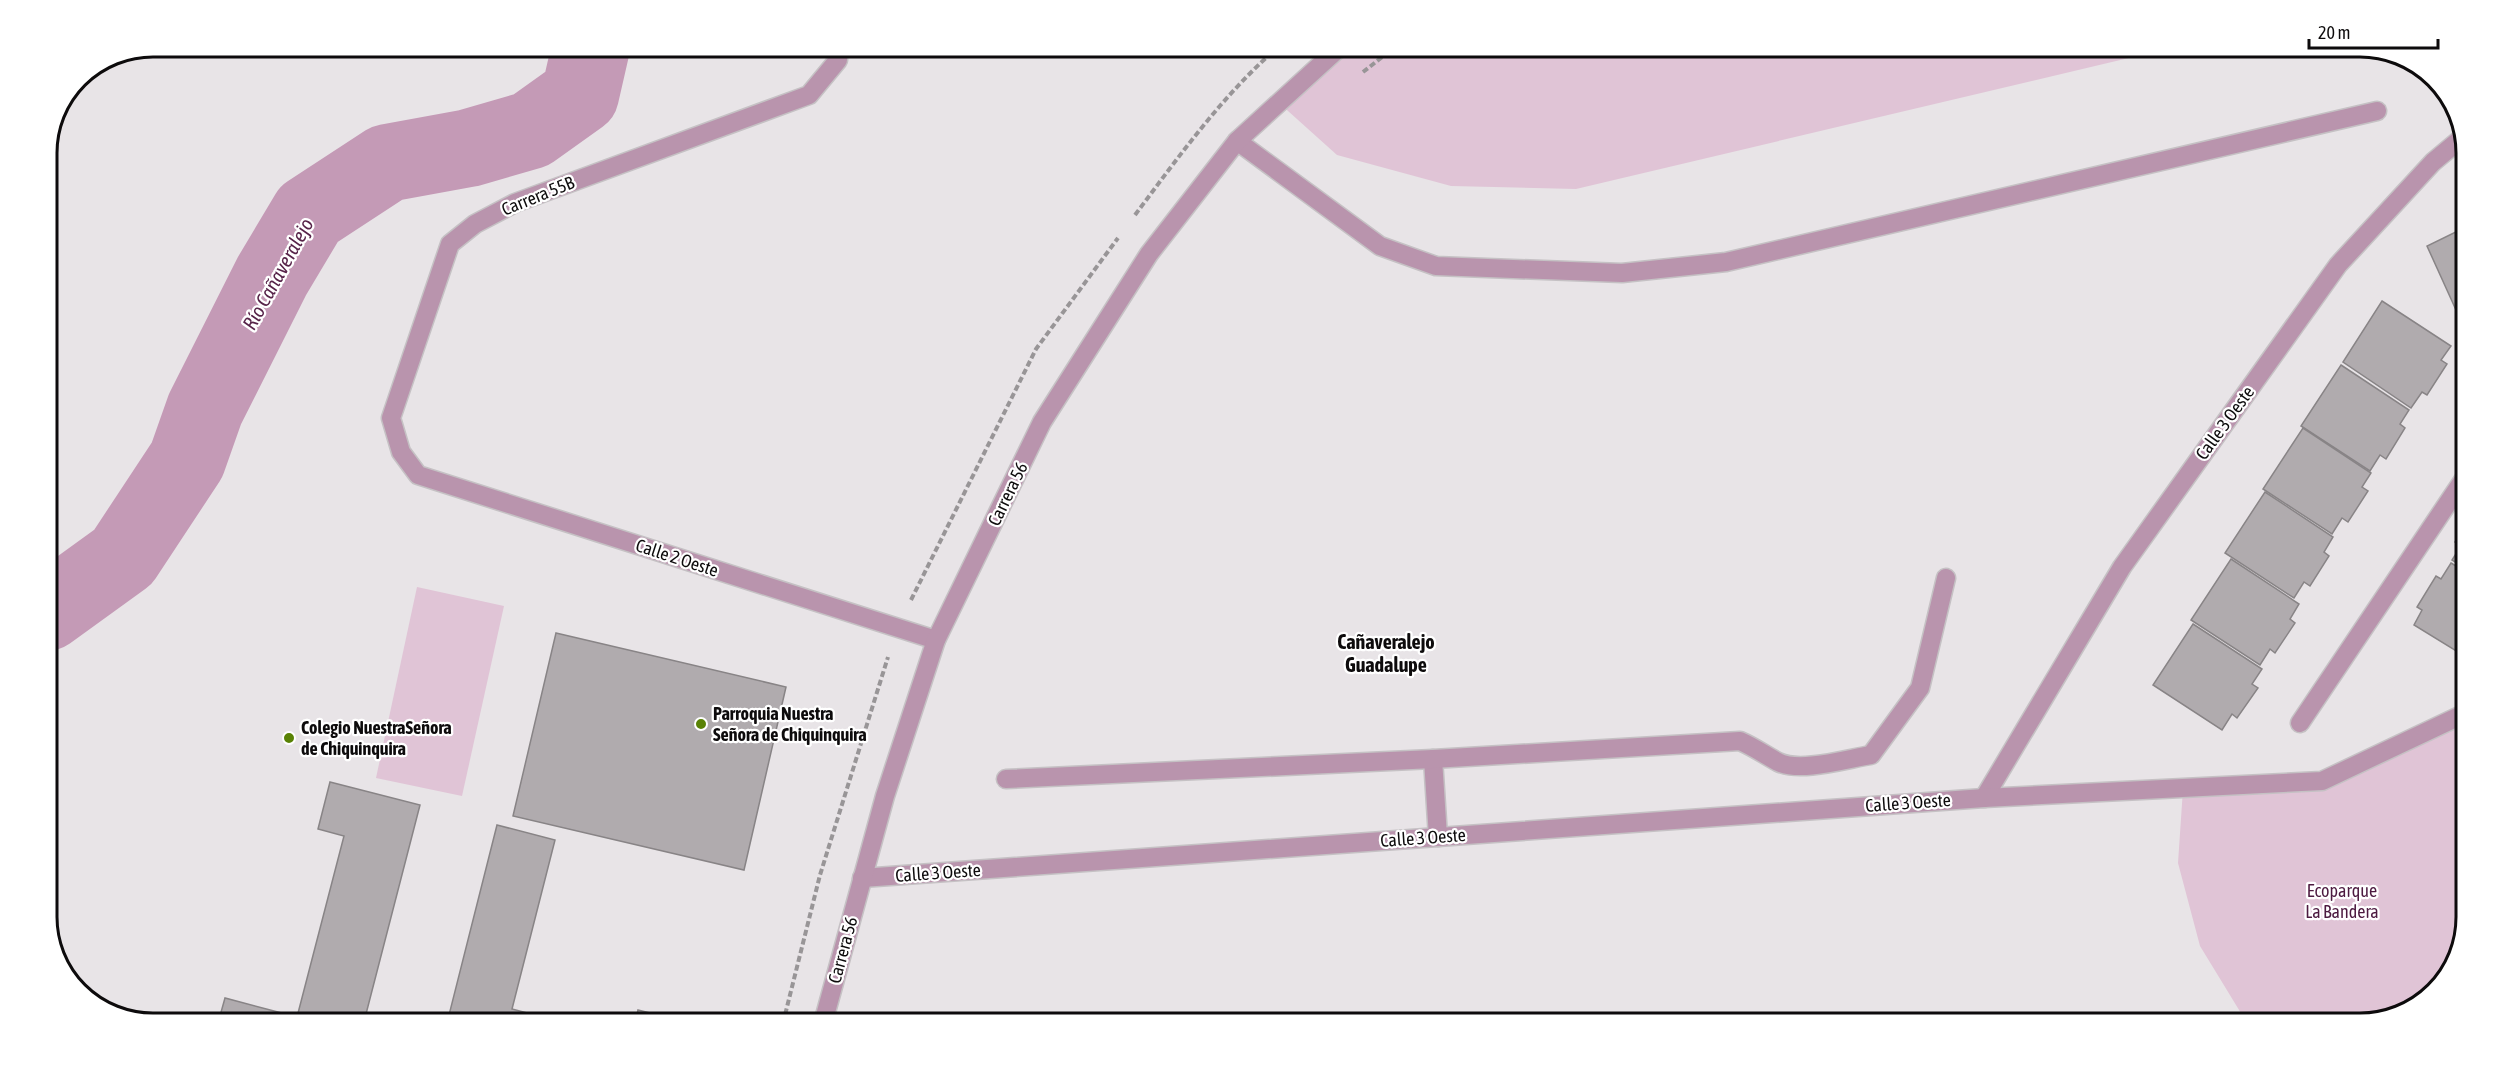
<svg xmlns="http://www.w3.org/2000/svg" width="2513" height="1070" viewBox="0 0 2513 1070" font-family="'Asap Condensed',sans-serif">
<rect width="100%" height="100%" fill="#e8e4e7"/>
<g fill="#e0c4d6">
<path d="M 1340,47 L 2175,47 L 1576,189 L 1451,186 L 1337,155 L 1278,102 Z"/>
<path d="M 417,587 L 504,606 L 462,796 L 376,778 Z"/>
<path d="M 2466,713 L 2466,917 L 2459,958 L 2420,1005 L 2361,1023 L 2247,1023 L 2200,946 L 2178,863 L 2183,789 L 2322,781 Z"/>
</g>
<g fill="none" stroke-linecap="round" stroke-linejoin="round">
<path stroke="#c49ab6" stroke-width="78" d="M 47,612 L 123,557 L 187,460 L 205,409 L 272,276 L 309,214 L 387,163 L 469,148 L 531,130 L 580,95 L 591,47"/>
</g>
<g fill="#b0abae" stroke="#888486" stroke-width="1.5">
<path d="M 2466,227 L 2466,318 L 2461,321 L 2427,246 Z"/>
<path d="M 2382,301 L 2451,346 L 2441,360 L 2447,364 L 2427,395 L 2422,392 L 2411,408 L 2343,362 Z"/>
<path d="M 2341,365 L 2409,410 L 2400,424 L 2405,428 L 2386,459 L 2380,455 L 2370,471 L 2301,426 Z"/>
<path d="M 2303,428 L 2371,473 L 2362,487 L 2368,491 L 2348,522 L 2342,518 L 2332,534 L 2263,489 Z"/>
<path d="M 2265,492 L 2333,537 L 2324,552 L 2329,556 L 2310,586 L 2304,582 L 2294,598 L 2225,553 Z"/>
<path d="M 2466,523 L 2466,569 L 2452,560 L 2461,546 L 2455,542 Z"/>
<path d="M 2231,559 L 2299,604 L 2290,619 L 2295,623 L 2275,653 L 2270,649 L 2260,665 L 2191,620 Z"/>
<path d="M 2451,563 L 2466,572 L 2466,657 L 2414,625 L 2422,610 L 2417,607 L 2436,576 L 2441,579 Z"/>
<path d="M 2193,624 L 2262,669 L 2252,684 L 2258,688 L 2237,718 L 2232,714 L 2222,730 L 2153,685 Z"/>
<path d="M 556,633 L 786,687 L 744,870 L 513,816 Z"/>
<path d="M 330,782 L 420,805 L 366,1014 L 403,1023 L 218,1023 L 225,998 L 297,1017 L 344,836 L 318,829 Z"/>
<path d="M 497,825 L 555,840 L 512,1009 L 565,1023 L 447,1023 Z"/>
<path d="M 638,1010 L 690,1023 L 635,1023 Z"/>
</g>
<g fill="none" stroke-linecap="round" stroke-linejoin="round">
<g stroke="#c5c1c4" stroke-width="21">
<g id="minor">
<path d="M 837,47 L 838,60 L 809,95 L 515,203 L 475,224 L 450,244 L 391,418 L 401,452 L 418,475 L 936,640"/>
<path d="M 1237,141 L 1380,246 L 1436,266 L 1622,273 L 1726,262 L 2377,111"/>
<path d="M 2300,723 L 2466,476"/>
<path d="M 1433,759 L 1438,837"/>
<path d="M 1006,779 L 1433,759 L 1740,741 C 1754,747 1765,755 1778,762 C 1800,773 1846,759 1871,755 L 1920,688 L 1946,578"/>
<path d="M 1984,798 L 2122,567 L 2338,265 L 2433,162 L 2463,137"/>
<path d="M 862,878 L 1984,798 L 2322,781 L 2466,713"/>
<path d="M 823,1023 L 885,796 L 936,640 L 1042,422 L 1149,254 L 1237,141 L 1340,47"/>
</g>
</g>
<g stroke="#989597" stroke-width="4" stroke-dasharray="6 3" stroke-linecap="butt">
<path d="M 1363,72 L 1395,47"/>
<path d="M 1135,215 C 1180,155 1222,96 1278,47"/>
<path d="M 911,600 L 1036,349 L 1118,238"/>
<path d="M 783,1023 L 820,875 L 888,657"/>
</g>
<use href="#minor" stroke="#b994ad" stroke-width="18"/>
</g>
<g fill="#598205" stroke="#fff" stroke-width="2">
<circle cx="701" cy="724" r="6"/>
<circle cx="289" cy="738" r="6"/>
</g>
<g text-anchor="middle" stroke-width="4.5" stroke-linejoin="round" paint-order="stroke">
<g font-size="18" fill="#0d0b0c" stroke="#fff">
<text transform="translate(538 196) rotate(-22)" y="6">Carrera 55B</text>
<text transform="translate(2225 423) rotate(-54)" y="6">Calle 3 Oeste</text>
<text transform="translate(1008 494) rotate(-64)" y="6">Carrera 56</text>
<text transform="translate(677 558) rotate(18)" y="6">Calle 2 Oeste</text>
<text transform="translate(1908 803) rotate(-4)" y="6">Calle 3 Oeste</text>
<text transform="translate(1423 838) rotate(-4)" y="6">Calle 3 Oeste</text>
<text transform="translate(938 873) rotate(-4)" y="6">Calle 3 Oeste</text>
<text transform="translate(843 950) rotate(-75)" y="6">Carrera 56</text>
</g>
<g font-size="18" font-weight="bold" fill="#0d0b0c" stroke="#fff" text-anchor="start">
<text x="713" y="720">Parroquia Nuestra<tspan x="713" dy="21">Señora de Chiquinquira</tspan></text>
<text x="301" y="734">Colegio NuestraSeñora<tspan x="301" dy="21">de Chiquinquira</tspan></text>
</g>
<g font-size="18" fill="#4d1a40" stroke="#fff">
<text x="2342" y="897">Ecoparque<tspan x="2342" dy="21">La Bandera</tspan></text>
</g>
<g font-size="20" font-style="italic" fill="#572349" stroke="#fff">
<text transform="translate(278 274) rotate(-61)" y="7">Río Cañaveralejo</text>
</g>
<g font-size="20" font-weight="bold" fill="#0d0b0c" stroke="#fff">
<text x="1386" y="649">Cañaveralejo<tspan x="1386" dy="23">Guadalupe</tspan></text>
</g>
</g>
<path d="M0 0H2513V1070H0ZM153 57H2360A96 96 0 0 1 2456 153V917A96 96 0 0 1 2360 1013H153A96 96 0 0 1 57 917V153A96 96 0 0 1 153 57Z" fill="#fff" fill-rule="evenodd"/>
<path fill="none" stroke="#0d0b0c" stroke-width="3" d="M153 57H2360A96 96 0 0 1 2456 153V917A96 96 0 0 1 2360 1013H153A96 96 0 0 1 57 917V153A96 96 0 0 1 153 57Z"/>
<path d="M2309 39v9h129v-9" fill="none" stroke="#0d0b0c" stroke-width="3"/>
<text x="2318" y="39" font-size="18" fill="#0d0b0c" stroke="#ffffff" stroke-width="4.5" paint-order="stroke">20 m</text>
</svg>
